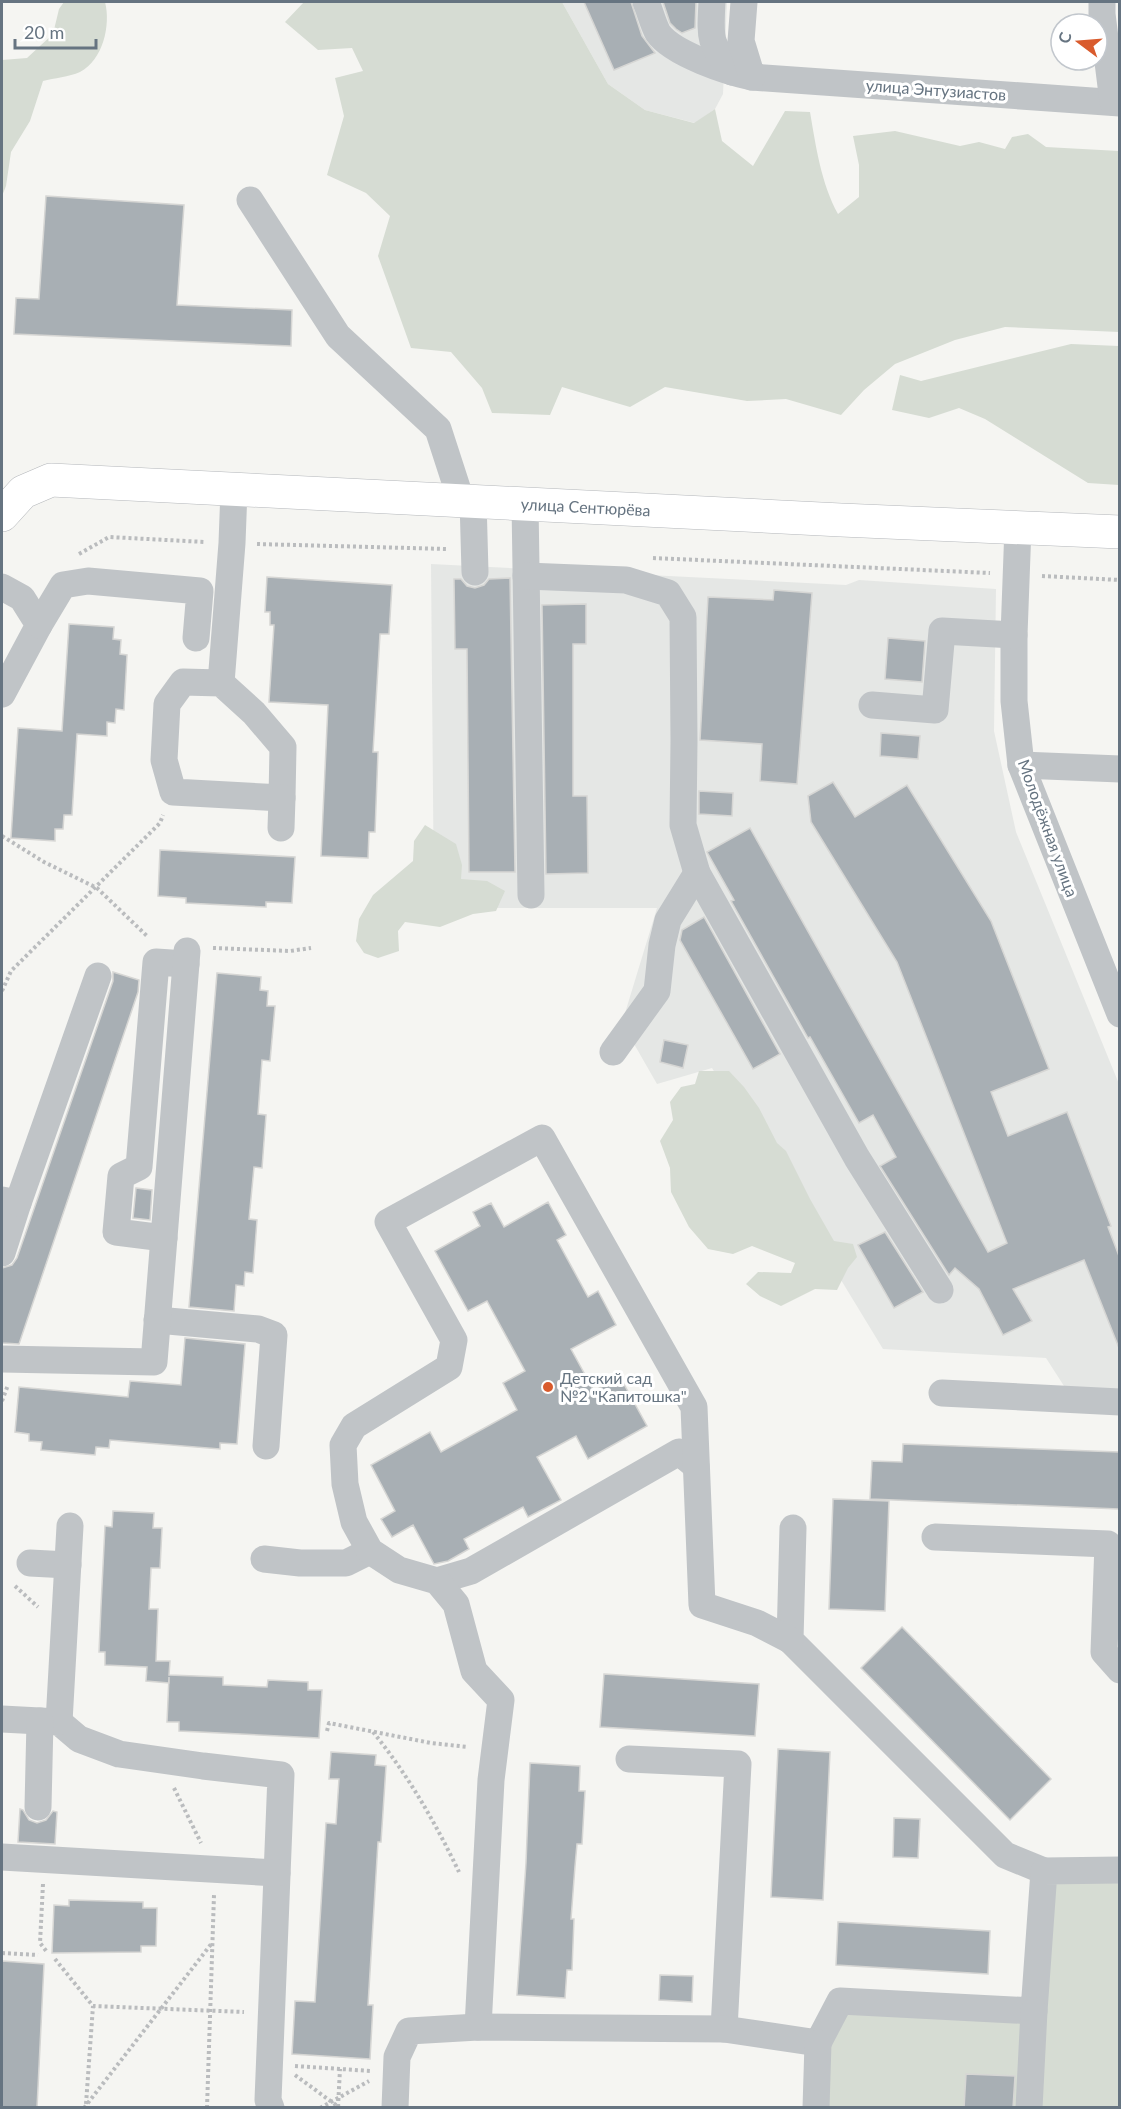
<svg xmlns="http://www.w3.org/2000/svg" width="1121" height="2109" viewBox="0 0 1121 2109" font-family="Lato,sans-serif">
<rect width="100%" height="100%" fill="#f5f5f2"/>
<g fill="#e5e7e5">
<path d="M 562,2 L 727,2 L 723,94 L 715,109 L 695,123 L 645,110 L 608,84 Z"/>
<path d="M 431,564 L 846,585 L 859,580 L 996,589 L 994,731 L 1016,832 L 1119,1084 L 1119,1393 L 1064,1386 L 1046,1358 L 883,1349 L 712,1068 L 657,1084 L 622,1023 L 657,908 L 434,908 Z"/>
</g>
<g fill="#d6dcd3">
<path d="M 64,2 L 105,2 C 111,25 103,60 80,72 C 69,77 54,78 43,81 L 30,121 L 11,152 L 6,186 L 2,196 L 2,60 L 27,58 L 53,34 L 59,9 Z"/>
<path d="M 304,2 L 562,2 L 608,84 L 645,110 L 694,123 L 715,109 L 722,141 L 753,166 L 785,111 L 810,112 C 816,147 821,183 838,214 L 859,197 L 859,165 L 853,136 L 895,131 L 960,146 L 979,142 L 1005,149 L 1012,137 L 1028,134 L 1046,147 L 1119,151 L 1119,332 L 1005,327 L 955,340 L 895,364 L 864,390 L 841,415 L 786,399 L 747,401 L 665,387 L 630,407 L 562,387 L 550,415 L 492,413 L 482,388 L 451,352 L 411,348 L 378,256 L 390,216 L 366,193 L 327,175 L 344,116 L 335,78 L 363,71 L 352,48 L 318,50 L 285,22 Z"/>
<path d="M 1071,344 L 1119,346 L 1119,485 L 1088,483 L 985,419 L 959,408 L 929,418 L 892,410 L 900,375 L 921,381 Z"/>
<path d="M 425,825 L 456,844 L 462,865 L 461,879 L 487,881 L 505,891 L 496,911 L 473,914 L 440,927 L 405,922 L 398,931 L 399,951 L 378,958 L 364,953 L 356,941 L 359,919 L 373,895 L 413,861 L 414,841 Z"/>
<path d="M 699,1071 L 729,1071 L 744,1087 L 759,1108 L 777,1143 L 786,1151 L 810,1199 L 834,1241 L 853,1244 L 857,1257 L 848,1268 L 837,1290 L 815,1289 L 781,1306 L 760,1296 L 746,1284 L 758,1272 L 791,1273 L 795,1263 L 752,1246 L 733,1254 L 708,1249 L 689,1227 L 671,1192 L 670,1168 L 660,1141 L 673,1120 L 670,1102 L 681,1087 L 695,1084 Z"/>
<path d="M 1119,1870 L 1119,2107 L 816,2108 L 840,2001 L 1033,2011 L 1044,1871 Z"/>
</g>
<g fill="#a8afb4" stroke="#d6d6d4" stroke-width="1.5">
<path d="M 584,2 L 631,2 L 642,36 L 655,53 L 614,70 Z"/>
<path d="M 663,2 L 696,2 L 695,28 L 682,33 L 676,29 L 670,23 Z"/>
<path d="M 46,196 L 184,205 L 177,305 L 292,310 L 291,346 L 14,334 L 16,298 L 39,299 Z"/>
<path d="M 267,577 L 392,585 L 389,634 L 380,634 L 373,752 L 378,752 L 375,832 L 369,832 L 368,858 L 321,856 L 328,705 L 269,702 L 274,625 L 270,625 L 270,612 L 265,612 Z"/>
<path d="M 510,578 L 515,872 L 469,872 L 467,649 L 455,649 L 454,579 L 461,579 L 467,586 L 475,588 L 484,585 L 489,579 Z"/>
<path d="M 774,590 L 812,593 L 797,784 L 760,781 L 762,744 L 700,740 L 708,597 L 773,600 Z"/>
<path d="M 586,604 L 586,644 L 573,644 L 573,796 L 587,796 L 588,873 L 546,874 L 542,605 Z"/>
<path d="M 69,624 L 114,627 L 113,639 L 121,640 L 120,654 L 127,655 L 124,710 L 116,709 L 115,723 L 107,722 L 107,736 L 77,734 L 72,815 L 64,815 L 63,829 L 55,829 L 55,841 L 11,838 L 18,728 L 62,731 Z"/>
<path d="M 888,638 L 925,641 L 922,682 L 885,679 Z"/>
<path d="M 881,733 L 920,736 L 918,759 L 880,756 Z"/>
<path d="M 833,782 L 855,817 L 907,785 L 991,921 L 1049,1069 L 991,1092 L 1008,1136 L 1067,1112 L 1111,1226 L 1108,1227 L 1119,1256 L 1119,1348 L 1084,1260 L 1013,1289 L 1032,1321 L 1003,1335 L 979,1289 L 955,1268 L 949,1275 L 880,1166 L 896,1157 L 873,1115 L 859,1123 L 810,1037 L 808,1038 L 731,901 L 734,900 L 707,852 L 750,828 L 988,1252 L 1007,1243 L 897,962 L 811,822 L 808,796 Z"/>
<path d="M 699,791 L 733,793 L 732,816 L 699,814 Z"/>
<path d="M 160,850 L 295,857 L 292,903 L 266,902 L 266,907 L 186,903 L 186,898 L 158,896 Z"/>
<path d="M 704,917 L 780,1054 L 753,1069 L 680,940 L 682,930 Z"/>
<path d="M 113,972 L 139,980 L 138,992 L 19,1344 L 2,1343 L 2,1268 L 12,1265 L 17,1258 L 113,981 Z"/>
<path d="M 217,973 L 261,977 L 260,990 L 268,991 L 267,1006 L 275,1006 L 270,1061 L 262,1060 L 258,1114 L 266,1115 L 262,1168 L 254,1167 L 249,1219 L 257,1220 L 253,1273 L 245,1272 L 244,1286 L 236,1285 L 234,1311 L 189,1307 Z"/>
<path d="M 664,1040 L 688,1045 L 683,1068 L 660,1062 Z"/>
<path d="M 136,1188 L 152,1190 L 150,1220 L 133,1218 Z"/>
<path d="M 548,1202 L 566,1235 L 557,1240 L 588,1297 L 598,1291 L 616,1325 L 571,1349 L 594,1391 L 620,1377 L 647,1426 L 588,1459 L 576,1436 L 537,1457 L 561,1500 L 528,1517 L 523,1507 L 464,1539 L 469,1549 L 448,1561 L 434,1564 L 413,1525 L 392,1537 L 381,1519 L 395,1511 L 371,1465 L 430,1432 L 441,1452 L 517,1410 L 503,1383 L 525,1371 L 487,1301 L 468,1311 L 435,1251 L 480,1226 L 473,1212 L 491,1203 L 504,1227 Z"/>
<path d="M 885,1232 L 923,1292 L 894,1308 L 858,1245 Z"/>
<path d="M 185,1338 L 245,1344 L 237,1444 L 220,1443 L 220,1449 L 110,1440 L 109,1448 L 96,1447 L 95,1455 L 41,1450 L 42,1442 L 29,1441 L 29,1434 L 15,1432 L 19,1387 L 128,1397 L 130,1381 L 181,1385 Z"/>
<path d="M 903,1444 L 1119,1452 L 1119,1509 L 870,1499 L 872,1461 L 902,1462 Z"/>
<path d="M 833,1499 L 889,1501 L 885,1611 L 829,1609 Z"/>
<path d="M 113,1511 L 154,1513 L 153,1528 L 162,1528 L 160,1568 L 151,1568 L 149,1609 L 158,1609 L 156,1661 L 170,1661 L 169,1675 L 223,1677 L 223,1685 L 267,1687 L 268,1680 L 308,1682 L 308,1690 L 322,1690 L 319,1738 L 179,1731 L 179,1722 L 167,1722 L 169,1677 L 169,1683 L 146,1681 L 147,1667 L 105,1665 L 105,1652 L 99,1652 L 101,1606 L 105,1526 L 112,1527 Z"/>
<path d="M 902,1627 L 1051,1779 L 1010,1820 L 861,1668 Z"/>
<path d="M 604,1674 L 759,1684 L 755,1736 L 600,1727 Z"/>
<path d="M 778,1749 L 830,1752 L 823,1900 L 771,1897 Z"/>
<path d="M 331,1752 L 376,1755 L 375,1765 L 386,1766 L 381,1842 L 378,1842 L 368,2005 L 373,2005 L 370,2059 L 292,2054 L 295,2001 L 315,2002 L 326,1823 L 336,1824 L 339,1779 L 329,1779 Z"/>
<path d="M 530,1763 L 580,1766 L 579,1791 L 585,1791 L 582,1844 L 577,1844 L 575,1866 L 571,1919 L 574,1919 L 572,1970 L 567,1970 L 565,1998 L 517,1995 L 526,1863 Z"/>
<path d="M 20,1809 L 23,1810 L 29,1820 L 37,1823 L 46,1820 L 53,1811 L 57,1812 L 55,1844 L 18,1842 Z"/>
<path d="M 894,1818 L 920,1819 L 918,1858 L 893,1857 Z"/>
<path d="M 69,1900 L 143,1902 L 143,1908 L 157,1908 L 156,1946 L 141,1946 L 141,1952 L 52,1953 L 54,1905 L 69,1906 Z"/>
<path d="M 838,1922 L 990,1931 L 988,1974 L 836,1965 Z"/>
<path d="M 2,1961 L 44,1964 L 37,2108 L 2,2108 Z"/>
<path d="M 660,1975 L 693,1976 L 692,2002 L 659,2000 Z"/>
<path d="M 966,2074 L 1015,2076 L 1013,2108 L 964,2108 Z"/>
</g>
<g fill="none" stroke-linecap="round" stroke-linejoin="round">
<g stroke="#b4b7bb" stroke-width="34">
<g id="major">
<path id="s1" d="M 2,515 L 23,492 L 51,480 L 841,520 L 1120,532"/>
</g>
</g>
<g stroke="#babcbe" stroke-width="4" stroke-dasharray="3 3" stroke-linecap="butt">
<path d="M 257,544 L 447,549"/>
<path d="M 79,554 L 109,537 L 205,542"/>
<path d="M 653,558 L 990,573"/>
<path d="M 1042,576 L 1120,580"/>
<path d="M 2,836 L 44,862 L 97,888 L 147,936"/>
<path d="M 213,948 L 290,951 L 311,948"/>
<path d="M 2,991 L 11,971 L 160,823 L 163,815"/>
<path d="M 2,1401 L 8,1385"/>
<path d="M 15,1586 L 38,1607"/>
<path d="M 327,1731 L 329,1723 L 431,1743 L 468,1747"/>
<path d="M 373,1732 C 408,1775 435,1822 459,1872"/>
<path d="M 174,1788 L 201,1843"/>
<path d="M 43,1884 L 40,1943 L 47,1952"/>
<path d="M 2,1953 L 38,1955"/>
<path d="M 55,1959 L 93,2006 L 244,2012"/>
<path d="M 295,2066 L 371,2071"/>
<path d="M 295,2075 L 340,2108"/>
<path d="M 86,2104 L 93,2006"/>
<path d="M 338,2107 L 340,2069"/>
<path d="M 84,2108 L 212,1943"/>
<path d="M 207,2108 L 214,1895"/>
<path d="M 320,2108 L 369,2081"/>
</g>
<g stroke="#c0c4c7" stroke-width="27">
<path d="M 646,2 C 650,11 653,24 658,33 C 673,54 728,72 752,77 L 1120,103"/>
<path d="M 712,2 C 710,39 709,42 732,72"/>
<path d="M 744,2 L 741,41 L 752,77"/>
<path d="M 1102,2 L 1102,14 L 1113,102"/>
<path d="M 250,200 L 338,336 L 438,429 L 461,500"/>
<path d="M 473,500 L 475,572"/>
<path d="M 525,503 L 531,895"/>
<path d="M 1018,527 L 1014,635 L 1014,701 L 1021,765 L 1120,1014"/>
<path d="M 526,576 L 626,580 L 668,593 L 683,617 L 684,741 L 683,825 L 697,873 L 857,1158 L 940,1290"/>
<path d="M 2,587 L 22,598 L 39,625 L 2,694"/>
<path d="M 39,625 L 63,585 L 88,581 L 200,591 L 196,638"/>
<path d="M 221,683 L 183,682 L 167,704 L 164,760 L 173,792 L 282,798 L 283,747 L 254,713 L 221,683 L 232,543 L 234,490"/>
<path d="M 872,705 L 935,710 L 942,631 L 1014,635"/>
<path d="M 1021,765 L 1120,769"/>
<path d="M 281,828 L 282,798"/>
<path d="M 613,1052 L 657,991 L 662,945 L 668,920 L 697,873"/>
<path d="M 2,1200 L 18,1203 L 2,1253"/>
<path d="M 18,1203 L 98,976"/>
<path d="M 164,1238 L 116,1232 L 121,1176 L 139,1167 L 156,962 L 186,964"/>
<path d="M 157,1320 L 258,1329 L 274,1335 L 266,1446"/>
<path d="M 2,1359 L 154,1362 L 187,951"/>
<path d="M 942,1393 L 1120,1402"/>
<path d="M 793,1528 L 790,1640 L 1005,1855 L 1044,1871"/>
<path d="M 935,1537 L 1108,1544 L 1104,1652 L 1120,1670"/>
<path d="M 264,1559 L 300,1563 L 346,1563 L 370,1551"/>
<path d="M 30,1563 L 68,1565"/>
<path d="M 437,1581 L 471,1571 L 679,1452 L 696,1466"/>
<path d="M 2,1719 L 59,1722 L 79,1739 L 119,1754 L 203,1766 L 281,1775 L 268,2100 L 271,2108"/>
<path d="M 59,1722 L 70,1526"/>
<path d="M 629,1759 L 738,1764 L 724,2029"/>
<path d="M 38,1807 L 40,1721"/>
<path d="M 2,1857 L 277,1873"/>
<path d="M 478,2027 L 491,1780 L 501,1700 L 474,1671 L 456,1604 L 437,1581 L 399,1570 L 370,1551 L 354,1522 L 345,1484 L 343,1445 L 354,1426 L 449,1367 L 454,1340 L 388,1222 L 542,1138 L 694,1407 L 702,1605 L 757,1623 L 790,1640"/>
<path d="M 395,2108 L 397,2057 L 409,2031 L 478,2027 L 724,2029 L 818,2043 L 840,2001 L 1034,2011 L 1044,1871 L 1120,1870"/>
<path d="M 816,2108 L 818,2043"/>
<path d="M 1029,2108 L 1034,2011"/>
</g>
<use href="#major" stroke="#fff" stroke-width="33"/>
</g>
<circle fill="#d95b2d" stroke="#fff" stroke-width="2" cx="548" cy="1387" r="6"/>
<g text-anchor="middle" stroke-width="6" stroke-linejoin="round" paint-order="stroke">
<g font-size="16" fill="#667481" stroke="#fff">
<text transform="translate(936 90) rotate(4)" y="6">улица Энтузиастов</text>
<text dy="6" stroke="none"><textPath href="#s1" startOffset="597">улица Сентюрёва</textPath></text>
<text transform="translate(1048 828) rotate(70)" y="6">Молодёжная улица</text>
</g>
<g font-size="16" fill="#667481" stroke="#fff" text-anchor="start">
<text x="560" y="1384">Детский сад<tspan x="560" dy="18">№2 "Капитошка"</tspan></text>
</g>
</g>
<rect width="1121" height="2109" fill="none" stroke="#667481" stroke-width="6"/>
<g transform="translate(1079 42) rotate(286)"><circle r="28" fill="#ffffff" stroke="#c2c7cd" stroke-width="1.5"/>
<path d="M0-4.5L10 22L0 15L-10 22Z" fill="#d95b2d"/>
<text y="-9" font-size="16" font-weight="bold" text-anchor="middle" fill="#667481">С</text>
</g>
<path d="M15 39v9h81v-9" fill="none" stroke="#667481" stroke-width="3"/>
<text x="24" y="39" font-size="18" fill="#667481" stroke="#ffffff" stroke-width="4.5" paint-order="stroke">20 m</text>
</svg>
